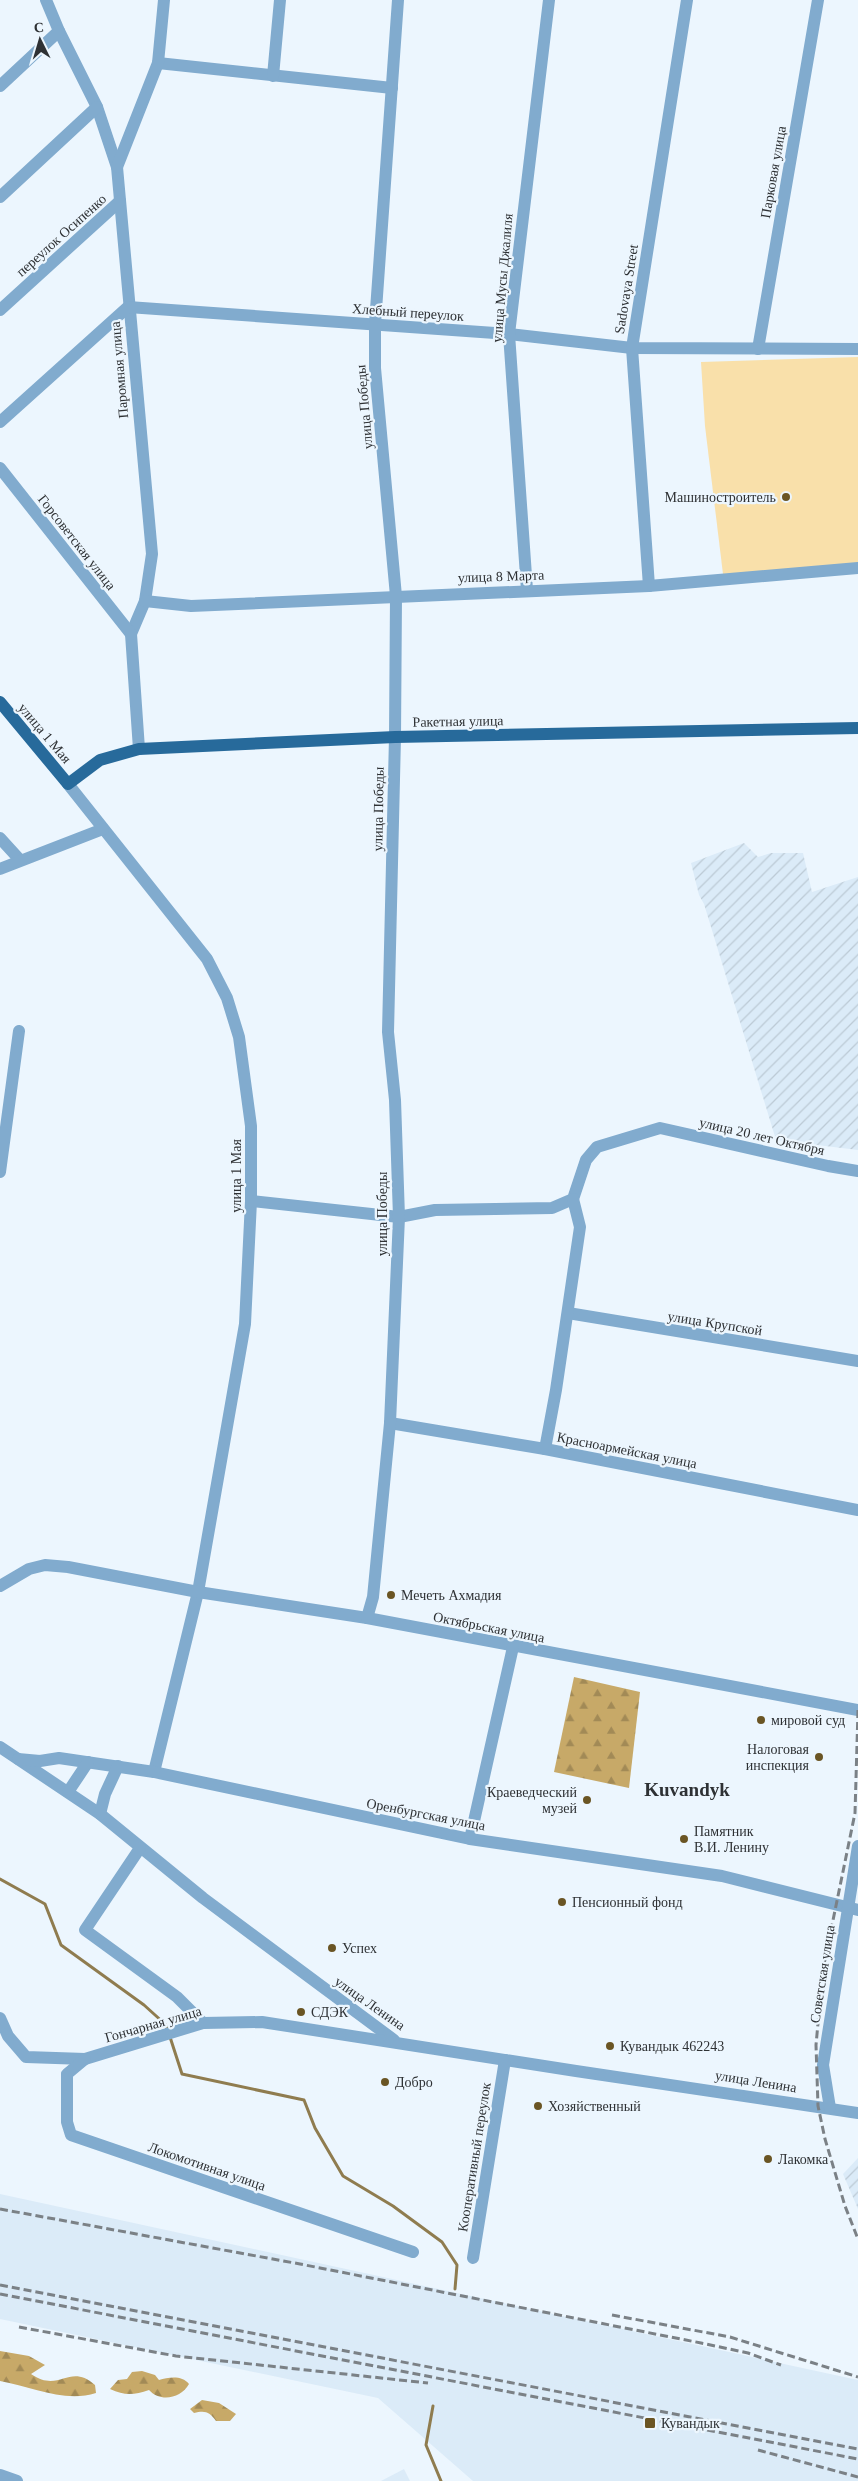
<svg xmlns="http://www.w3.org/2000/svg" width="858" height="2481" viewBox="0 0 858 2481" font-family="Georgia,serif">
<defs>
<pattern id="industrial-furrows" width="10" height="10" patternUnits="userSpaceOnUse" patternTransform="scale(1.25)"><rect width="10" height="10" fill="#dbebf8"/><path d="M-1 1l2-2M0 10L10 0M9 11l2-2" fill="none" stroke="#bccad5"/></pattern>
<pattern id="forest-firs" width="22" height="20" patternUnits="userSpaceOnUse" patternTransform="scale(1.25)"><rect width="22" height="20" fill="#c7a968"/><path d="M5 1l3.5 6h-7zM16 11l3.5 6h-7z" fill="#a28a56"/></pattern>
</defs>
<rect width="100%" height="100%" fill="#ecf6fe"/>
<g fill="#dbebf8">
<path d="M 0,2194 L 858,2380 L 858,2481 L 473,2481 L 378,2398 L 0,2319 Z"/>
<path d="M 404,2469 L 410,2481 L 381,2481 Z"/>
</g>
<g fill="url(#industrial-furrows)">
<path d="M 744,843 L 758,857 L 771,853 L 803,853 L 812,892 L 858,877 L 858,1150 L 776,1140 L 704,904 L 699,895 L 691,863 Z"/>
<path d="M 858,2158 L 858,2209 L 843,2174 Z"/>
</g>
<g fill="url(#forest-firs)">
<path d="M 574,1677 L 640,1692 L 629,1788 L 554,1772 Z"/>
<path d="M 0,2351 L 29,2356 L 45,2365 L 31,2374 C 60,2394 69,2362 95,2385 L 96,2393 C 65,2403 32,2387 0,2381 Z"/>
<path d="M 142,2371 L 155,2375 L 159,2380 C 169,2377 182,2375 189,2384 C 181,2398 161,2403 149,2390 C 134,2395 125,2396 110,2389 L 118,2380 L 127,2379 L 132,2372 Z"/>
<path d="M 202,2400 L 219,2403 L 236,2414 L 230,2421 L 216,2421 C 210,2412 205,2410 194,2413 L 190,2409 Z"/>
</g>
<path fill="#f9e0aa" d="M 858,357 L 858,567 L 723,574 L 705,426 L 701,362 Z"/>
<g fill="none" stroke-linecap="round" stroke-linejoin="round">
<g stroke="#8f7c4f" stroke-width="3">
<path d="M 0,1879 L 45,1904 L 61,1945 L 144,2005 L 165,2024 L 168,2031"/>
<path d="M 170,2037 L 182,2074 L 304,2100 L 315,2128 L 343,2176 L 393,2206 L 442,2242 L 457,2265 L 455,2289"/>
<path d="M 433,2406 L 426,2445 L 441,2481"/>
</g>
<g stroke="#81abce" stroke-width="12">
<path d="M 46,0 L 59,31 L 97,107 L 117,167 L 152,554 L 145,601 L 131,634 L 139,749"/>
<path d="M 158,63 L 392,88"/>
<path d="M 273,76 L 280,0"/>
<path d="M 0,86 L 59,31"/>
<path d="M 117,167 L 158,63 L 164,0"/>
<path d="M 0,197 L 97,107"/>
<path d="M 0,310 L 120,201"/>
<path d="M 758,349 L 818,0"/>
<path d="M 0,422 L 128,307 L 509,334 L 632,348 L 858,349"/>
<path d="M 0,468 L 131,634"/>
<path d="M 649,586 L 632,348 L 687,0"/>
<path d="M 527,590 L 509,334 L 549,0"/>
<path d="M 145,601 L 191,606 L 649,586 L 858,568"/>
<path d="M 68,784 L 207,959 L 227,998 L 239,1037 L 251,1126 L 251,1201 L 245,1324 L 198,1592 L 154,1772"/>
<path d="M 0,838 L 20,860"/>
<path d="M 0,869 L 103,829"/>
<path d="M 0,1172 L 19,1031"/>
<path d="M 251,1201 L 399,1217 L 435,1210 L 552,1208 L 573,1199 L 586,1160 L 597,1147 L 660,1128 L 828,1166 L 858,1171"/>
<path d="M 568,1313 L 858,1361"/>
<path d="M 390,1423 L 545,1449 L 858,1510"/>
<path d="M 545,1449 L 556,1390 L 580,1227 L 573,1199"/>
<path d="M 0,1586 L 29,1569 L 45,1565 L 68,1567 L 198,1592 L 367,1618 L 858,1710"/>
<path d="M 367,1618 L 373,1597 L 390,1423 L 399,1217 L 395,1100 L 388,1032 L 395,737 L 396,596 L 375,368 L 375,324 L 398,0"/>
<path d="M 0,1747 L 100,1814 L 203,1898 L 394,2040"/>
<path d="M 18,1759 L 40,1761 L 59,1758 L 154,1772 L 470,1839 L 722,1876 L 858,1910"/>
<path d="M 68,1792 L 88,1762"/>
<path d="M 100,1814 L 105,1794 L 118,1766"/>
<path d="M 470,1839 L 513,1647"/>
<path d="M 140,1848 L 85,1930 L 177,1997 L 203,2023"/>
<path d="M 0,2018 L 8,2036 L 26,2057 L 85,2059 L 203,2023 L 262,2022 L 576,2071 L 858,2113"/>
<path d="M 85,2059 L 67,2074 L 67,2122 L 71,2135 L 413,2252"/>
<path d="M 830,2108 L 823,2065 L 858,1846"/>
<path d="M 473,2258 L 505,2060"/>
<path d="M 0,2475 L 17,2481"/>
</g>
<path stroke="#276a9b" stroke-width="12" d="M 0,702 L 68,784 L 100,760 L 139,749 L 395,737 L 858,728"/>
<g stroke="#7b8186" stroke-width="3" stroke-dasharray="8 4" stroke-linecap="butt">
<path d="M 858,1710 L 855,1813 L 823,1969 L 816,2045 L 818,2106 L 825,2139 L 845,2206 L 858,2239"/>
<path d="M 0,2209 L 300,2264 L 701,2343 L 748,2353 L 781,2365"/>
<path d="M 0,2285 L 858,2449"/>
<path d="M 0,2294 L 858,2459"/>
<path d="M 612,2315 L 730,2337 L 858,2377"/>
<path d="M 19,2327 L 176,2356 L 428,2383"/>
<path d="M 758,2450 L 858,2477"/>
</g>
</g>
<g fill="#6a5524" stroke="#ecf6fe" stroke-width="2">
<circle cx="786" cy="497" r="5"/>
<circle cx="391" cy="1595" r="5"/>
<circle cx="761" cy="1720" r="5"/>
<circle cx="819" cy="1757" r="5"/>
<circle cx="587" cy="1800" r="5"/>
<circle cx="684" cy="1839" r="5"/>
<circle cx="562" cy="1902" r="5"/>
<circle cx="332" cy="1948" r="5"/>
<circle cx="301" cy="2012" r="5"/>
<circle cx="610" cy="2046" r="5"/>
<circle cx="385" cy="2082" r="5"/>
<circle cx="538" cy="2106" r="5"/>
<circle cx="768" cy="2159" r="5"/>
<rect x="644" y="2417" width="12" height="12" rx="2.5"/>
</g>
<g text-anchor="middle" stroke-width="4.5" stroke-linejoin="round" paint-order="stroke">
<g font-size="14" fill="#2e3134" stroke="#ecf6fe">
<text transform="translate(773 172) rotate(-80)" y="5">Парковая улица</text>
<text transform="translate(61 235) rotate(-42)" y="5">переулок Осипенко</text>
<text transform="translate(502 278) rotate(-85)" y="5">улица Мусы Джалиля</text>
<text transform="translate(626 289) rotate(-81)" y="5">Sadovaya Street</text>
<text transform="translate(408 312) rotate(4)" y="5">Хлебный переулок</text>
<text transform="translate(119 370) rotate(-95)" y="5">Паромная улица</text>
<text transform="translate(364 407) rotate(-95)" y="5">улица Победы</text>
<text transform="translate(77 542) rotate(52)" y="5">Горсоветская улица</text>
<text transform="translate(501 576) rotate(-2)" y="5">улица 8 Марта</text>
<text transform="translate(458 721) rotate(-1)" y="5">Ракетная улица</text>
<text transform="translate(45 733) rotate(50)" y="5">улица 1 Мая</text>
<text transform="translate(378 809) rotate(-89)" y="5">улица Победы</text>
<text transform="translate(762 1136) rotate(13)" y="5">улица 20 лет Октября</text>
<text transform="translate(236 1176) rotate(-90)" y="5">улица 1 Мая</text>
<text transform="translate(382 1214) rotate(-90)" y="5">улица Победы</text>
<text transform="translate(715 1323) rotate(9)" y="5">улица Крупской</text>
<text transform="translate(627 1450) rotate(11)" y="5">Красноармейская улица</text>
<text transform="translate(489 1627) rotate(11)" y="5">Октябрьская улица</text>
<text transform="translate(426 1814) rotate(11)" y="5">Оренбургская улица</text>
<text transform="translate(822 1974) rotate(-81)" y="5">Советская улица</text>
<text transform="translate(370 2003) rotate(35)" y="5">улица Ленина</text>
<text transform="translate(153 2024) rotate(-16)" y="5">Гончарная улица</text>
<text transform="translate(756 2081) rotate(9)" y="5">улица Ленина</text>
<text transform="translate(474 2157) rotate(-81)" y="5">Кооперативный переулок</text>
<text transform="translate(207 2166) rotate(19)" y="5">Локомотивная улица</text>
</g>
<g font-size="14" fill="#2e3134" stroke="#ecf6fe" text-anchor="start">
<text x="776" y="502" text-anchor="end">Машиностроитель</text>
<text x="401" y="1600">Мечеть Ахмадия</text>
<text x="771" y="1725">мировой суд</text>
<text x="809" y="1754" text-anchor="end">Налоговая<tspan x="809" dy="16">инспекция</tspan></text>
<text x="577" y="1797" text-anchor="end">Краеведческий<tspan x="577" dy="16">музей</tspan></text>
<text x="694" y="1836">Памятник<tspan x="694" dy="16">В.И. Ленину</tspan></text>
<text x="572" y="1907">Пенсионный фонд</text>
<text x="342" y="1953">Успех</text>
<text x="311" y="2017">СДЭК</text>
<text x="620" y="2051">Кувандык 462243</text>
<text x="395" y="2087">Добро</text>
<text x="548" y="2111">Хозяйственный</text>
<text x="778" y="2164">Лакомка</text>
<text x="661" y="2428">Кувандык</text>
</g>
<g font-size="19" font-weight="bold" fill="#2e3134" stroke="#ecf6fe">
<text x="687" y="1796">Kuvandyk</text>
</g>
</g>
<g transform="translate(40 40) rotate(355)" stroke="#ecf6fe" stroke-width="4" paint-order="stroke">
<path d="M0-4L9 19L0 12L-9 19Z" fill="#2e3134"/>
<text y="-8" font-size="14" font-weight="bold" text-anchor="middle" fill="#2e3134">С</text>
</g>
</svg>
